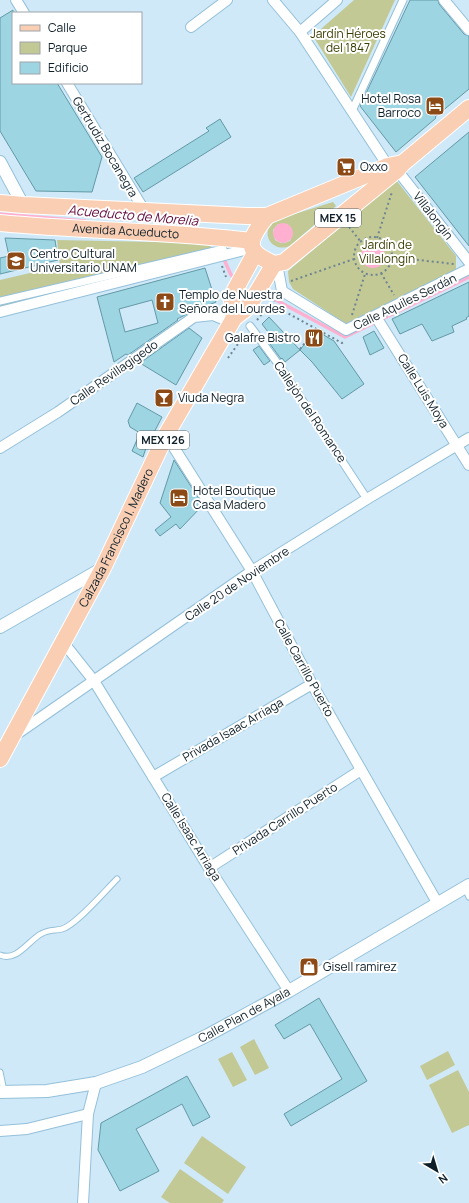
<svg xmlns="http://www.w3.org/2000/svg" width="469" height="1203" viewBox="0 0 469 1203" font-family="Manrope,sans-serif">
<rect width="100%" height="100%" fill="#cfe9f9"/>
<g fill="#c3c995" fill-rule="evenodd">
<path d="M 354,0 L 395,0 L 351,97 L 313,36 Z"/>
<path d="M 396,180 L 456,256 L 456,271 L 349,326 L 293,289 L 289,282 L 288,271 Z"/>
<path d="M 333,202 L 336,206 L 290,246 C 272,253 261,235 272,221 ZM 278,224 L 291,240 C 285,244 281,244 275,240 L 273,230 Z"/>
<path d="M 57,240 L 206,243 L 210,245 L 212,250 L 211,253 L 0,309 L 0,280 L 60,266 Z"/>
<path d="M 254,1039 L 269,1068 L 255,1075 L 240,1047 Z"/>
<path d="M 448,1051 L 455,1065 L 427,1080 L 420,1066 Z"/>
<path d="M 232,1052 L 247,1080 L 233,1087 L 218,1059 Z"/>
<path d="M 458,1070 L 469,1092 L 469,1125 L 452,1133 L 429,1085 Z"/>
<path d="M 202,1136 L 246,1167 L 228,1194 L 184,1163 Z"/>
<path d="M 180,1169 L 224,1200 L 222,1203 L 170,1203 L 161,1197 Z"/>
</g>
<g fill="#ffb0d0">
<circle cx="283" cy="233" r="10"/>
<circle cx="373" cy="256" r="12"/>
</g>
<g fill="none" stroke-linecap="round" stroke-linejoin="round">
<g stroke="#ffb0d0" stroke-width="3.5">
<path d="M 0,214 L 85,221"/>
<path d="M 223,257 L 231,275 L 236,278"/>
<path d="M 261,292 L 345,337 L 469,277"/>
</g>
</g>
<g fill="#9ed5e2" stroke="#6399a5" fill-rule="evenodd">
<path d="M 410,0 L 438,0 L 439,4 L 464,34 L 469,36 L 469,89 L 435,117 L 436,118 L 396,152 L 360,106 Z"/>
<path d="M 13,10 L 13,83 L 57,83 L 102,157 L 92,192 L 36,191 L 0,131 L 0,18 Z"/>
<path d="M 220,119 L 231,137 L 143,192 L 134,178 L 209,131 L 206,128 Z"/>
<path d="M 469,132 L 469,246 L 415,177 Z"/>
<path d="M 5,238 L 55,240 L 58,260 L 0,274 L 0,258 L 9,256 Z"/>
<path d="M 205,268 L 216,302 L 197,310 L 191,312 L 177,319 L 178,320 L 128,355 L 126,354 L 114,362 L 97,297 ZM 152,300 L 158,323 L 125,332 L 119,309 Z"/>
<path d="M 469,282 L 469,316 L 466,318 L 467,319 L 452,326 L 454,332 L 432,341 L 422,324 L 400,334 L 392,319 Z"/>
<path d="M 269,317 L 300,350 L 315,330 L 334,341 L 364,384 L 342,399 L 312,362 L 300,350 L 285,362 L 282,358 L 281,359 L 267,340 L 271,336 L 262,324 Z"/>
<path d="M 189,328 L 202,338 L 176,385 L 140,363 Z"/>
<path d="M 374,331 L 384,348 L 370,355 L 363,337 Z"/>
<path d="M 259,346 L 270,361 L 264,365 L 253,350 Z"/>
<path d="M 137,403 L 162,417 L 146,448 L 143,457 L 132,451 L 140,433 L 130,427 L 128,421 Z"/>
<path d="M 174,460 L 203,505 L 180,529 L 176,524 L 160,536 L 155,530 L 171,517 L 160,503 Z"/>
<path d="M 319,998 L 367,1081 L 291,1126 L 284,1114 L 342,1079 L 310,1024 L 284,1039 L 275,1025 Z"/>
<path d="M 187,1076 L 210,1117 L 193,1126 L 182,1104 L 136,1129 L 159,1171 L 120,1191 L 98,1150 L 101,1123 Z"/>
</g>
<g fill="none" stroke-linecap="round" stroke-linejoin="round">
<g stroke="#94c0d9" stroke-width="7">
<g id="service">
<path d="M 465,888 L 469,897"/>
<path d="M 0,955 C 17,962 28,941 41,934 C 49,929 55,931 62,929 C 76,925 105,891 117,879"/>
<path d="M 0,1072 L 4,1091"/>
</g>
</g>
<g stroke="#94c0d9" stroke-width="9">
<g id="pedestrian">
<path d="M 352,111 L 403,0"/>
<path d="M 0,301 L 223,249"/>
<path d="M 250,326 L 279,365 L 367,499"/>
</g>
</g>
<g stroke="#94c0d9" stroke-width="12">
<g id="minor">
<path d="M 16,0 L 24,13"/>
<path d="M 273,0 L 300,32 L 388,166 L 397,170 L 401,175 L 469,262"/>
<path d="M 444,0 L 469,30"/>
<path d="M 191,27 L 227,0"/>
<path d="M 300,32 L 337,0"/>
<path d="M 67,83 L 144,210"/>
<path d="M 277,264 L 282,291 L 346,330 L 469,269"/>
<path d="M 0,312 L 252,248"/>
<path d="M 376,317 L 469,465"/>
<path d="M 166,435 L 252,571 L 312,684 L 438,904"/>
<path d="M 0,448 L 58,412 L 194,317 L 213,315 L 232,323"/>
<path d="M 63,642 L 94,681 L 209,868 L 289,991"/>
<path d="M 14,736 L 252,571 L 367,499 L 469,438"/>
<path d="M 153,777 L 312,684"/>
<path d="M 209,868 L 361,770"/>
<path d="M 0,1131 L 27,1129 L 88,1114"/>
<path d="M 83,1203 L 88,1114 L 96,1083"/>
</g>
</g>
<g stroke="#94c0d9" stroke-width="14">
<g id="tertiary">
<path d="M 0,162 L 23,205"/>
<path d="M 0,627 L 103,568"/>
<path id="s1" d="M 0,1092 L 47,1091 L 96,1083 L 142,1067 L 208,1035 L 289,991 L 469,885"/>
</g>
</g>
<g stroke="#fff" stroke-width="18">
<g id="primary">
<path d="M 403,163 L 388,166 L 267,216 C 261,224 245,242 255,252 C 259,257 268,261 274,264 L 284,262 L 397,170 L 403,163 L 469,108"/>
<path d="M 0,203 L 23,205 L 247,216 L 267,216"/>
<path id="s2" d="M 0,223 C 84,231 168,231 252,241"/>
<path d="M 234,318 L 232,301 L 235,290 L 255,253"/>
<path id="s3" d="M 0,759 L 103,568 L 166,435 L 234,318 L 247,308 L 253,299 L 274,264"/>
</g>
</g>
<g stroke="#6f8592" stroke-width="2" stroke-dasharray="2 3" stroke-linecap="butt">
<path d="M 349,227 L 361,242"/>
<circle cx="373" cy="256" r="19"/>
<path d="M 377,238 L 392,192"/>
<path d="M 392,257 L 454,264"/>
<path d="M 222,266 L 226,277"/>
<path d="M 381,273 L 394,295"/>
<path d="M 291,281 L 354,259"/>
<path d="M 271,304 L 342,343 L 345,341"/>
<path d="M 352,315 L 365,274"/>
<path d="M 257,320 L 275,299"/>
<path d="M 300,349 L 316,329"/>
<path d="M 228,358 L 245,334"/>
</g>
<use href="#service" stroke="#fff" stroke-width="5"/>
<use href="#pedestrian" stroke="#fff" stroke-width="7"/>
<use href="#minor" stroke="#fff" stroke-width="10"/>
<use href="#tertiary" stroke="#fff" stroke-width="12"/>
<use href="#primary" stroke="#f9ceb3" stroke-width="16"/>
</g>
<defs>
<g id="hotel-square" transform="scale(1)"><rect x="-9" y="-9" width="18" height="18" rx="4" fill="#8c4a17" stroke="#fff"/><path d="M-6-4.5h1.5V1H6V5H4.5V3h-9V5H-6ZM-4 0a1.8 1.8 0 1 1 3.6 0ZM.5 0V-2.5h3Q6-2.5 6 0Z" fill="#fff"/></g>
<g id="supermarket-square" transform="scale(1)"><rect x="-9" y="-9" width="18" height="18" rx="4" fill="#8c4a17" stroke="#fff"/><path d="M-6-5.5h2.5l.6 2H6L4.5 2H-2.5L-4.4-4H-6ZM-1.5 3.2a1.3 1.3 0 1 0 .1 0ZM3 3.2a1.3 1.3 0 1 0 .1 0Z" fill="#fff"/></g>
<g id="university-square" transform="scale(1)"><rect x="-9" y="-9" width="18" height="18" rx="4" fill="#8c4a17" stroke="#fff"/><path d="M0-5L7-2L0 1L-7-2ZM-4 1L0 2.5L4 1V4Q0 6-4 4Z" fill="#fff"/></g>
<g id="church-square" transform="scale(1)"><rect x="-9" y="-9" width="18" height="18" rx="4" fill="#8c4a17" stroke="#fff"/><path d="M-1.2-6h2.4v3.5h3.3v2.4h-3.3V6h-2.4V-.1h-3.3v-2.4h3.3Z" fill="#fff"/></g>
<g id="restaurant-square" transform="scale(1)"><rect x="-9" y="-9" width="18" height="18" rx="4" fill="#8c4a17" stroke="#fff"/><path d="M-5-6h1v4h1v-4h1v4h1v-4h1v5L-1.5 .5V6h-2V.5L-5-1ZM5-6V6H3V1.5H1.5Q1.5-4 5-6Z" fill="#fff"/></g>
<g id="bar-square" transform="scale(1)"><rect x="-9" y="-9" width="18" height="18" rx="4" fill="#8c4a17" stroke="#fff"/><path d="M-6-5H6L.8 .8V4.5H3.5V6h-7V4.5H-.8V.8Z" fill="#fff"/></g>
<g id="shop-square" transform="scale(1)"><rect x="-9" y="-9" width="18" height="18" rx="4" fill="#8c4a17" stroke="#fff"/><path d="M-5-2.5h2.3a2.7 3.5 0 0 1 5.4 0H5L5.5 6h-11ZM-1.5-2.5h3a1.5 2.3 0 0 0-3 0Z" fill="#fff"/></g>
</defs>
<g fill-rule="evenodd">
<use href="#hotel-square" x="435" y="106"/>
<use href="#supermarket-square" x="346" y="167"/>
<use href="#university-square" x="16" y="261"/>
<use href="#church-square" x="165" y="302"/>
<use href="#restaurant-square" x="314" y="338"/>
<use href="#bar-square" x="164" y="398"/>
<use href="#hotel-square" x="179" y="498"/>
<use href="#shop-square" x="309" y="967"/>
</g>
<g text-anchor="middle" stroke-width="4" stroke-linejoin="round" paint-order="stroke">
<g fill="#fff" stroke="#566269" stroke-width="1">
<rect x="315" y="209" width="46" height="18" rx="3"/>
<rect x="137" y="431" width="52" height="18" rx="3"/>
</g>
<g font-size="11" font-weight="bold" fill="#0e1f29">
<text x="338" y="222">MEX 15</text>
<text x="163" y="444">MEX 126</text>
</g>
<g font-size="12" fill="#3a3d00" stroke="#fff">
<text x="348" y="38">Jardín Héroes<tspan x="348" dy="14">del 1847</tspan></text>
<text x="387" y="249">Jardín de<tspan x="387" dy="14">Villalongín</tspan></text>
</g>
<g font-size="12" fill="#0e1f29" stroke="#fff" text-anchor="start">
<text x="421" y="103" text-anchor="end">Hotel Rosa<tspan x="421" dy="14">Barroco</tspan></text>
<text x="360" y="171">Oxxo</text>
<text x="30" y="258">Centro Cultural<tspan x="30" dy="14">Universitario UNAM</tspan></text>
<text x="179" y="299">Templo de Nuestra<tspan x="179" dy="14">Señora del Lourdes</tspan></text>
<text x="300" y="342" text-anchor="end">Galafre Bistro</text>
<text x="178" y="402">Viuda Negra</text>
<text x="193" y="495">Hotel Boutique<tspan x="193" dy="14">Casa Madero</tspan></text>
<text x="323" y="971">Gisell ramirez</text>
</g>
<g font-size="12" fill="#0e1f29" stroke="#fff">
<text transform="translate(105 147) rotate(59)" y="4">Gertrudiz Bocanegra</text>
<text transform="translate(433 216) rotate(52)" y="4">Villalongín</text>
<text dy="4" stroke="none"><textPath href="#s2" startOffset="126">Avenida Acueducto</textPath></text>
<text transform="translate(405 302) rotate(-26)" y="4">Calle Aquiles Serdán</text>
<text transform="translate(114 373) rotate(-35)" y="4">Calle Revillagigedo</text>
<text transform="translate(423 391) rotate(58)" y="4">Calle Luis Moya</text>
<text transform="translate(310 412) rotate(56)" y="4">Callejón del Romance</text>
<text dy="4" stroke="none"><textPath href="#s3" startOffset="250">Calzada Francisco I. Madero</textPath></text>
<text transform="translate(237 584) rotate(-34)" y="4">Calle 20 de Noviembre</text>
<text transform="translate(304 668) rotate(61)" y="4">Calle Carrillo Puerto</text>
<text transform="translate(233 730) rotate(-30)" y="4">Privada Isaac Arriaga</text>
<text transform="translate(285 819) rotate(-33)" y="4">Privada Carrillo Puerto</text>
<text transform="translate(191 837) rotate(58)" y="4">Calle Isaac Arriaga</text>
<text dy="4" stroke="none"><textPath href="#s1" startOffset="260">Calle Plan de Ayala</textPath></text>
</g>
<g font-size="13" font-style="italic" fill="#63083b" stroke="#fff">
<text transform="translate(133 215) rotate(5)" y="5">Acueducto de Morelia</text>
</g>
</g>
<rect x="12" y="12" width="130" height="72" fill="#ffffff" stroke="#9fa5a9"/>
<rect x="20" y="25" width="20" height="6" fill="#f9ceb3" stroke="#9fa5a9"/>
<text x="48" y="32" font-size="12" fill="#0e1f29">Calle</text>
<rect x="20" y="42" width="20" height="12" fill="#c3c995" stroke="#9fa5a9"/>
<text x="48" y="52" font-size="12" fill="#0e1f29">Parque</text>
<rect x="20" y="62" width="20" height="12" fill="#9ed5e2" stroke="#9fa5a9"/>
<text x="48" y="72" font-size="12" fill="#0e1f29">Edificio</text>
<g transform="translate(437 1171) rotate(142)" stroke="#ffffff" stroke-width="3" paint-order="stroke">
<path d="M0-3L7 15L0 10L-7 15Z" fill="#0e1f29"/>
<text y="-6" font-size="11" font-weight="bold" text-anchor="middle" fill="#0e1f29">N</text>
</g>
</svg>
